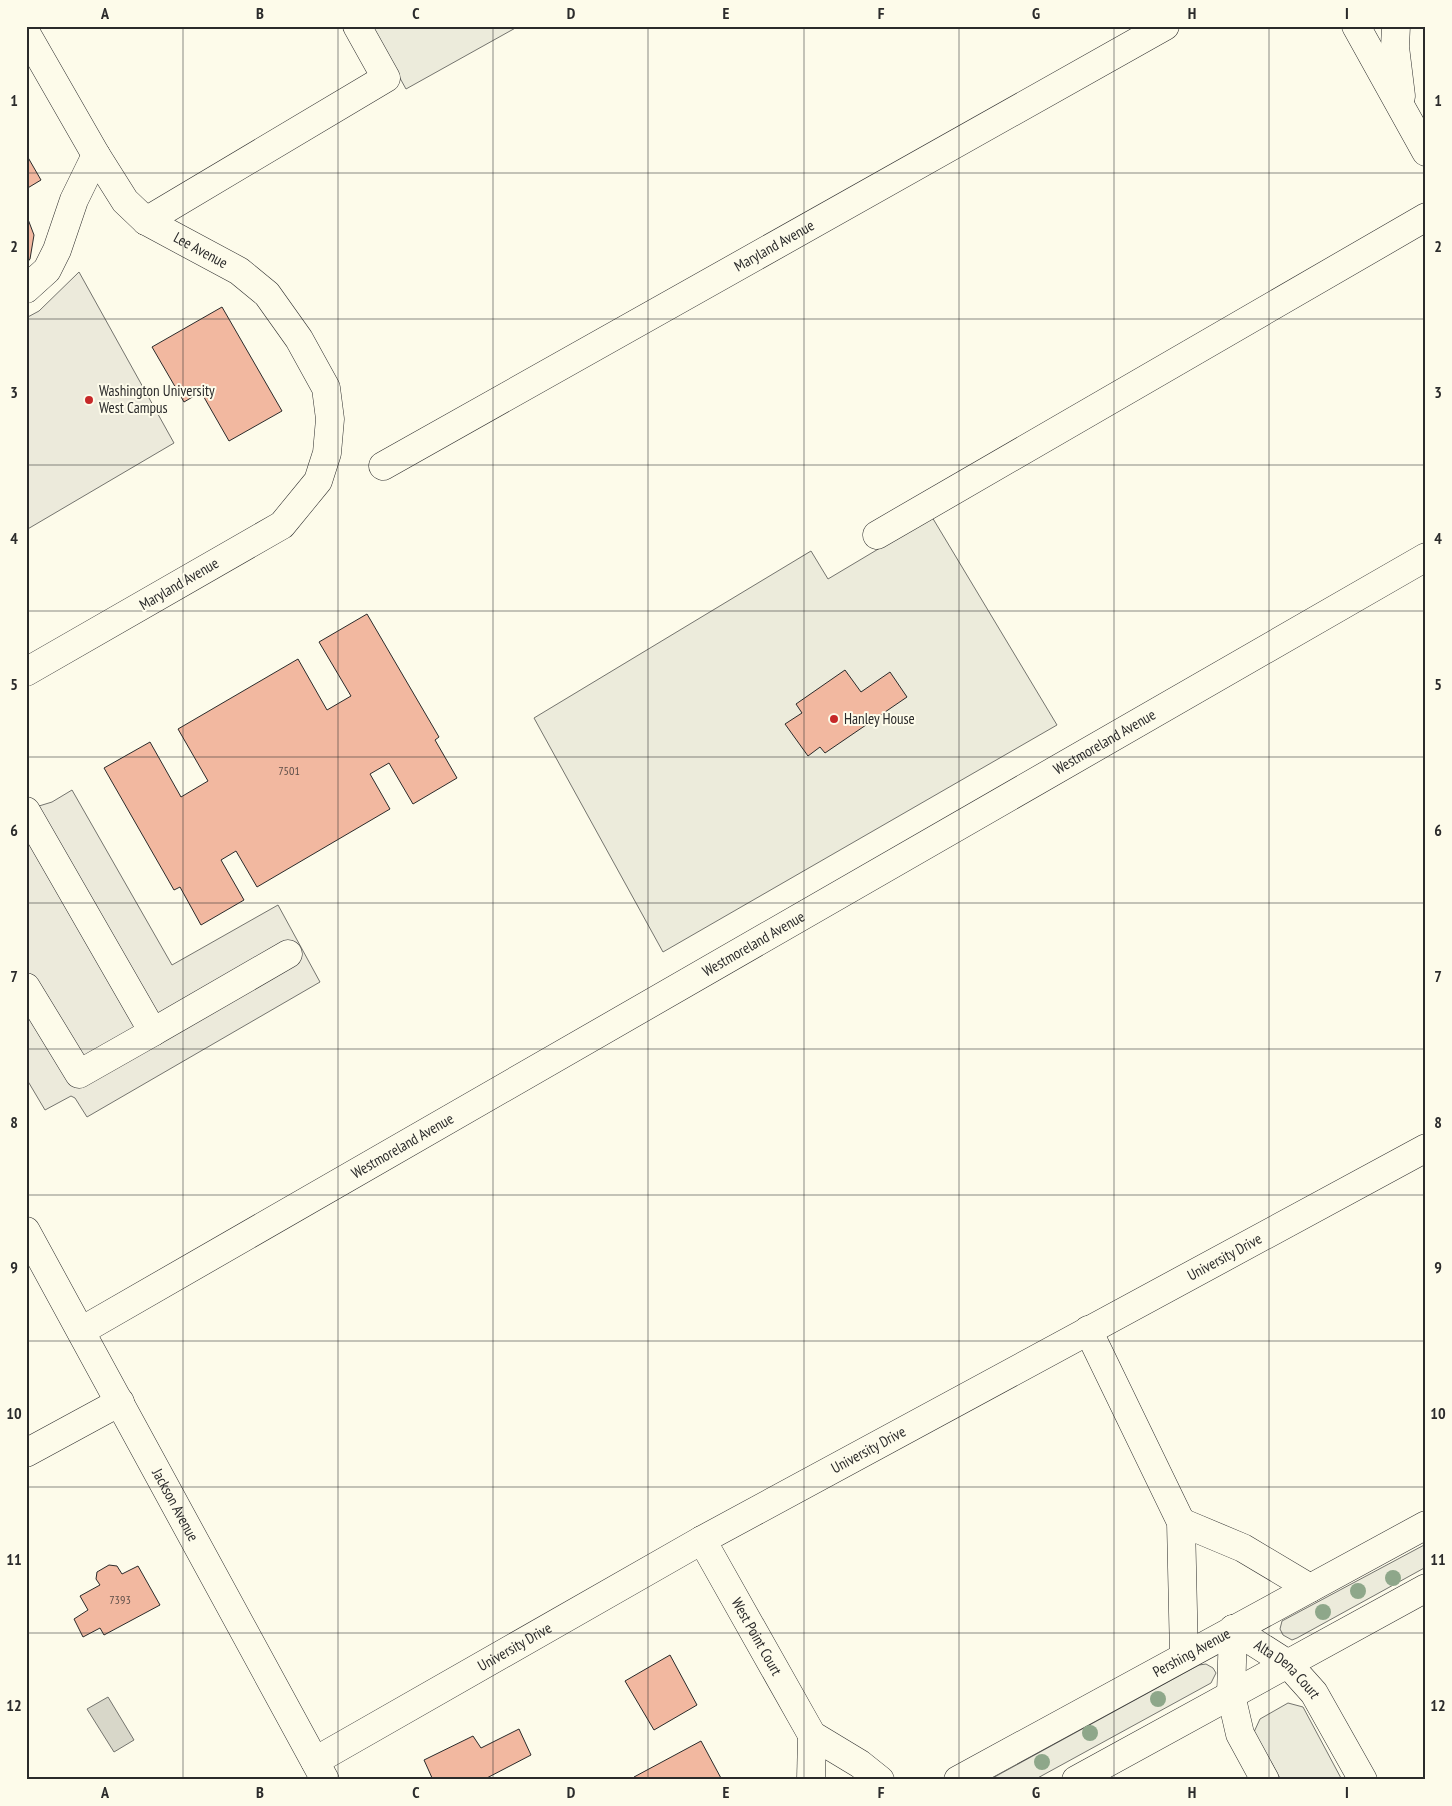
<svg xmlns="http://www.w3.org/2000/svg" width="1452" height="1806" viewBox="0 0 1452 1806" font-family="'PT Sans Narrow',sans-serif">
<rect width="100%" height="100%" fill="#fdfbea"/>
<g fill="#ecebdb" stroke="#74746e">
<path d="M 371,26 L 519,26 L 406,89 Z"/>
<path d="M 932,517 L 1057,725 L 663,952 L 534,718 L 811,551 L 828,579 Z"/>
<path d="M 1426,1544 L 1426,1567 L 1297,1638 L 1292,1640 L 1283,1635 L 1280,1629 L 1282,1621 Z"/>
<path d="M 1206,1664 L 1213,1668 L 1216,1673 L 1211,1683 L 1034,1780 L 989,1780 L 1199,1665 Z"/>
<path d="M 1288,1703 L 1303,1707 L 1342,1780 L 1281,1780 L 1254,1732 L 1260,1719 Z"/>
</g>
<g fill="#eceadb" stroke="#74746e">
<path d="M 79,272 L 174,443 L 26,530 L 26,318 L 39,311 Z"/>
<path d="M 72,790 L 172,965 L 278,905 L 320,982 L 87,1117 L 75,1098 L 71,1096 L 45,1110 L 26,1078 L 26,810 L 52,802 Z"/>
</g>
<path fill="#d8d7c9" stroke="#74746e" d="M 108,1697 L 134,1740 L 114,1752 L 87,1709 Z"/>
<g fill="#f2b8a0" stroke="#2b2b2b">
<path d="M 26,154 L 41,180 L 26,189 Z"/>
<path d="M 26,214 L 34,235 L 30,259 L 26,264 Z"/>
<path d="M 222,307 L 282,411 L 229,441 L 201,392 L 184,402 L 152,347 Z"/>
<path d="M 367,614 L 439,737 L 435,740 L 457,778 L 413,804 L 389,763 L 370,774 L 390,809 L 257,887 L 236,851 L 221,860 L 244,900 L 201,925 L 180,887 L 174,890 L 104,768 L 150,742 L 181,797 L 208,781 L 178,729 L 298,659 L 327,710 L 351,696 L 319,642 Z"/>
<path d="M 845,670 L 861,692 L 890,672 L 907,697 L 825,753 L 820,747 L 808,756 L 785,724 L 802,713 L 796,704 Z"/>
<path d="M 109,1565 L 117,1566 L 122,1574 L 138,1566 L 160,1605 L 104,1635 L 100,1628 L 83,1637 L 74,1619 L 88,1610 L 80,1596 L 100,1585 L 96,1579 L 97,1572 Z"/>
<path d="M 670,1655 L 697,1705 L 654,1730 L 625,1681 Z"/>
<path d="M 519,1729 L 531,1755 L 483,1780 L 433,1780 L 424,1760 L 473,1736 L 481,1748 Z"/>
<path d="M 701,1741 L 722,1780 L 635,1780 L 634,1777 Z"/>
</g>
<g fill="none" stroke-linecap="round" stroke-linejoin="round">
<g stroke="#2b2b2b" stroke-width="29">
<g id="minor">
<path id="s1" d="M 26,33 L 96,155 L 125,201 L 146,221 L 239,271 L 267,294 L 299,339 L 326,388 L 330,419 L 327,453 L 318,481 L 282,525 L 26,672"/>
<path d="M 146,221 L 386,78 L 357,26"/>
<path d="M 26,289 L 47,270 L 57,250 L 74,200 L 96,155"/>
<path id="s2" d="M 383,466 L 1165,26"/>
<path d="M 877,535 L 1426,217"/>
<path d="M 26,811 L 153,1032 L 79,1074 L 26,987"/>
<path d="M 153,1032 L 288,954"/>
<path id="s3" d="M 26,1231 L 325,1780"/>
<path d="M 1088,1330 L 1181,1522 L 1184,1656"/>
<path id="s4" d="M 81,1331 L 1426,557"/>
<path d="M 26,1453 L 120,1402"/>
<path d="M 1181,1522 L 1243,1548 L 1310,1588"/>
<path id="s5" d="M 702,1540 L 812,1735 L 860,1764 L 880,1780"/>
<path id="s6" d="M 1233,1629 L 1288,1664 L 1314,1693 L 1363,1780"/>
<path d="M 1233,1629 L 1231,1695 L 1240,1734 L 1265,1780"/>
<path id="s7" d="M 315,1761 L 702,1540 L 1426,1148"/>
<path d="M 811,1780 L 812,1735"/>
<path id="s8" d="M 958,1780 L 1426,1525"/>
<path d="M 1076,1780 L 1426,1588"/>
</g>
</g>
<g stroke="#2b2b2b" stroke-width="29">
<g id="major">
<path d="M 1356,26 L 1426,152"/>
<path d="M 1396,26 L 1395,47 L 1401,96"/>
</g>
</g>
<use href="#minor" stroke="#fdfbea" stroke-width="28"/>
<use href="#major" stroke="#fdfbea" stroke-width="28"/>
</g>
<g fill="#8ea78a">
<circle cx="1393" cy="1578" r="8"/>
<circle cx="1358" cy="1591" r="8"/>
<circle cx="1323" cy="1612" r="8"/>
<circle cx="1158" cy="1699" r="8"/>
<circle cx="1090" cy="1733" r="8"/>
<circle cx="1042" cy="1762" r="8"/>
</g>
<path fill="none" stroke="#2b2b2b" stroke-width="1" stroke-opacity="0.55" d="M 183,26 L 183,1780M 338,26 L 338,1780M 493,26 L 493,1780M 648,26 L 648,1780M 804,26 L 804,1780M 959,26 L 959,1780M 1114,26 L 1114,1780M 1269,26 L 1269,1780M 26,173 L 1426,173M 26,319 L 1426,319M 26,465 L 1426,465M 26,611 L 1426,611M 26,757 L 1426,757M 26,903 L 1426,903M 26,1049 L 1426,1049M 26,1195 L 1426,1195M 26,1341 L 1426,1341M 26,1487 L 1426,1487M 26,1633 L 1426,1633"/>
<g fill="#c62828" stroke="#fdfbea" stroke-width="2">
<circle cx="89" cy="400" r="5"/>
<circle cx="834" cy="719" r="5"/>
</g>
<g text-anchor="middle" stroke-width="4" stroke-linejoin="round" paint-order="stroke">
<g font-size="12" fill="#5d4e48">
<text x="289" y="775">7501</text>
<text x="120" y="1604">7393</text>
</g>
<g font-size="15" fill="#2b2b2b" stroke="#fdfbea">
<text dy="5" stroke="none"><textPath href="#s2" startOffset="449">Maryland Avenue</textPath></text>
<text dy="5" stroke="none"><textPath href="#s1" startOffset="286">Lee Avenue</textPath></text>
<text transform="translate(179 584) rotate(-30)" y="5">Maryland Avenue</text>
<text dy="5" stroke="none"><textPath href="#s4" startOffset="1181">Westmoreland Avenue</textPath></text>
<text dy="5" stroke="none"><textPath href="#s4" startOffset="776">Westmoreland Avenue</textPath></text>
<text dy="5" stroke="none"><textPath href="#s4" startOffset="371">Westmoreland Avenue</textPath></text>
<text dy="5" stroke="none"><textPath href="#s7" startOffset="1040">University Drive</textPath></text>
<text dy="5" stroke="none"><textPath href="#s7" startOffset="635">University Drive</textPath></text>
<text dy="5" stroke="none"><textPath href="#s3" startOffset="312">Jackson Avenue</textPath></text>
<text dy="5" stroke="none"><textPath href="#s5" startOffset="111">West Point Court</textPath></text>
<text dy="5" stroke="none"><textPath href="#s7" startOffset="230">University Drive</textPath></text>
<text dy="5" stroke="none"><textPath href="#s8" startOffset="266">Pershing Avenue</textPath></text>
<text dy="5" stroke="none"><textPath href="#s6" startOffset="68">Alta Dena Court</textPath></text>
</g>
<g font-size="15" fill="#2b2b2b" stroke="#fdfbea" text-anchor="start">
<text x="99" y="396">Washington University<tspan x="99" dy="17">West Campus</tspan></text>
<text x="844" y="724">Hanley House</text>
</g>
</g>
<rect width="1452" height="1806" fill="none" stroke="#fdfbea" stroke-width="55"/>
<rect x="28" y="28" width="1396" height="1750" fill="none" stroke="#2b2b2b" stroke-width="2"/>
<g font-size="16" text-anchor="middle" font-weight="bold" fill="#2b2b2b">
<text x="105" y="19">A</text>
<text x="260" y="19">B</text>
<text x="416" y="19">C</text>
<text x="571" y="19">D</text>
<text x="726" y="19">E</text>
<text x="881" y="19">F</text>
<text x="1036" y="19">G</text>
<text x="1192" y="19">H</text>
<text x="1347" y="19">I</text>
<text x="14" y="106">1</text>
<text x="1438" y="106">1</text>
<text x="14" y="252">2</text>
<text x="1438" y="252">2</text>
<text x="14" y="398">3</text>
<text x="1438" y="398">3</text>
<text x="14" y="544">4</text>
<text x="1438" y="544">4</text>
<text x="14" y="690">5</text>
<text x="1438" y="690">5</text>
<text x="14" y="836">6</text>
<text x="1438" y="836">6</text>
<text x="14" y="982">7</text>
<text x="1438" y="982">7</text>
<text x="14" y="1128">8</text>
<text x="1438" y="1128">8</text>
<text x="14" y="1273">9</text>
<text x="1438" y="1273">9</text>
<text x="14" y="1419">10</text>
<text x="1438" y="1419">10</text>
<text x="14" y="1565">11</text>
<text x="1438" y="1565">11</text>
<text x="14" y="1711">12</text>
<text x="1438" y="1711">12</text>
<text x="105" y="1798">A</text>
<text x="260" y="1798">B</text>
<text x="416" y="1798">C</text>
<text x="571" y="1798">D</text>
<text x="726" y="1798">E</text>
<text x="881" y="1798">F</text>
<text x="1036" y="1798">G</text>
<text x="1192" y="1798">H</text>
<text x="1347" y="1798">I</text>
</g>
</svg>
